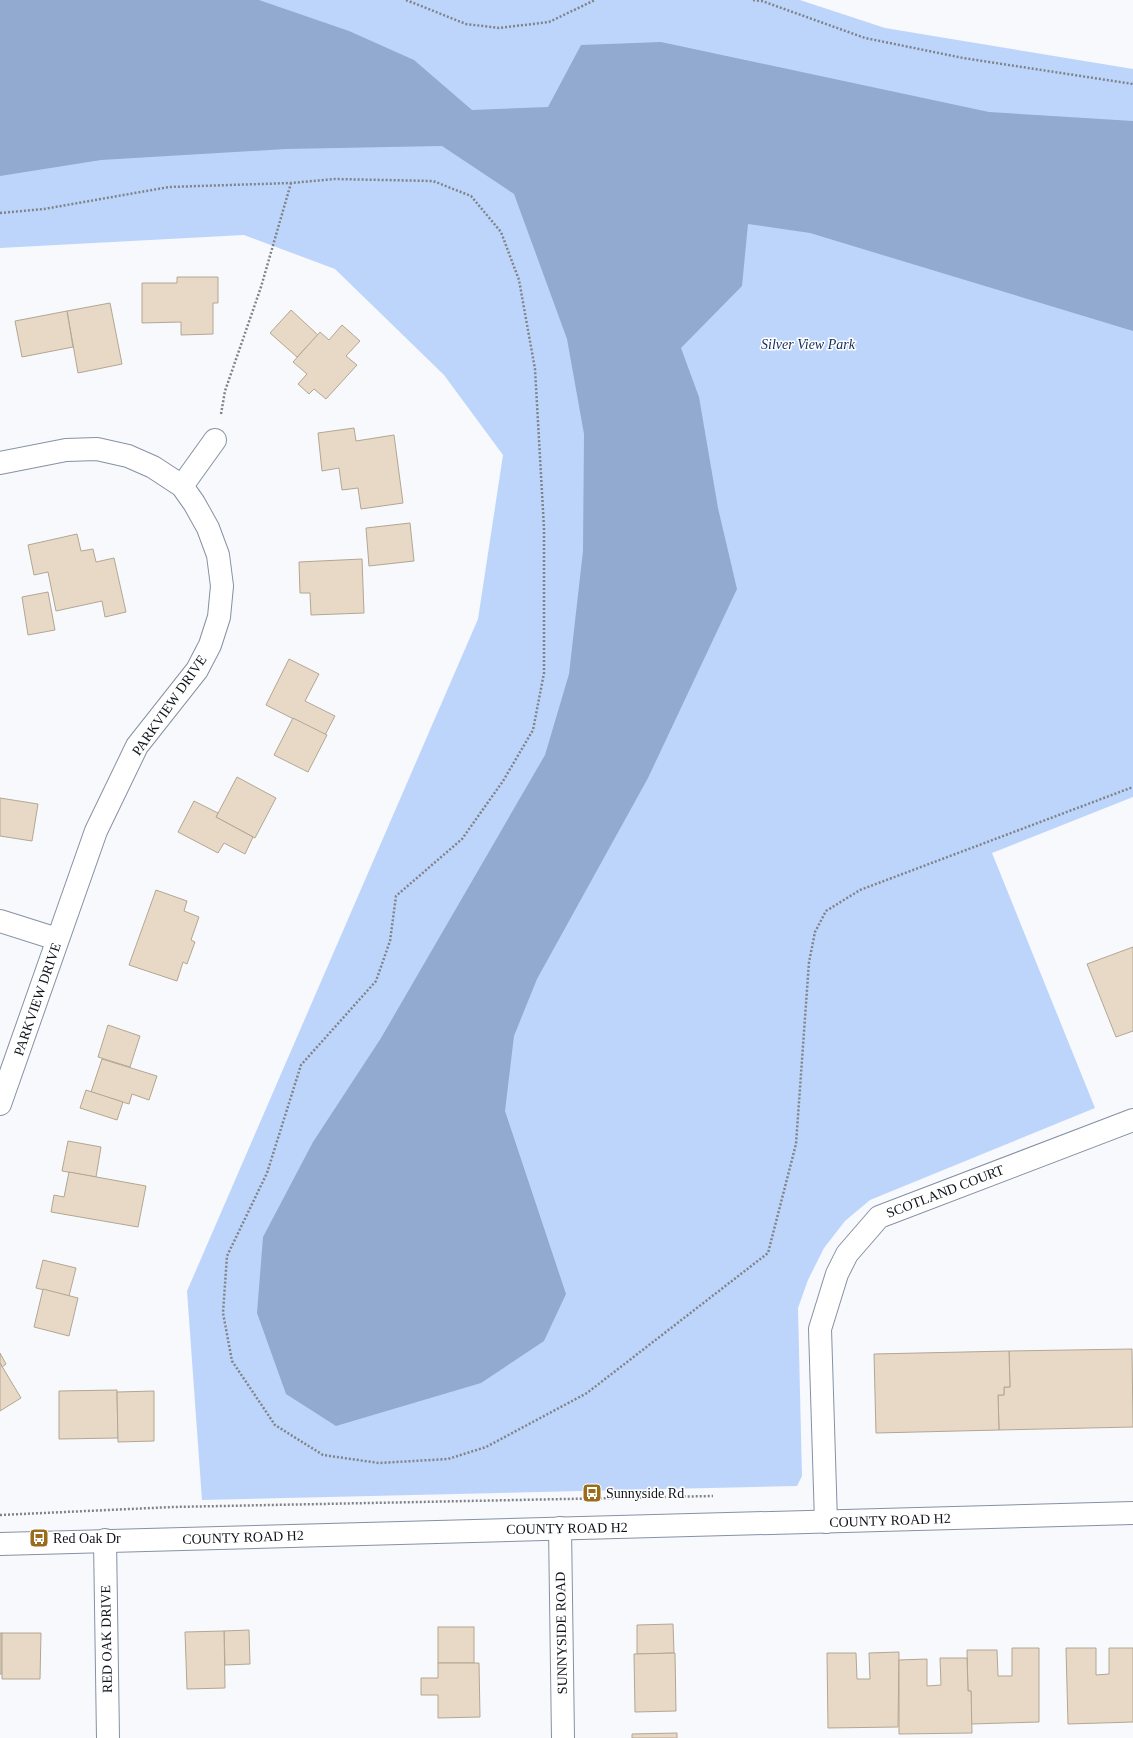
<svg xmlns="http://www.w3.org/2000/svg" width="1133" height="1738" viewBox="0 0 1133 1738" font-family="'Times New Roman',serif">
<rect width="100%" height="100%" fill="#f7f9fd"/>
<path fill="#bed5fb" d="M 0,0 L 800,0 L 885,28 L 1133,69 L 1133,797 L 992,853 L 1095,1108 L 870,1200 L 845,1221 L 824,1248 L 808,1280 L 798,1308 L 802,1476 L 797,1486 L 202,1500 L 187,1291 L 478,619 L 503,455 L 444,375 L 335,269 L 244,235 L 0,248 Z"/>
<path fill="#92a9d0" d="M 0,0 L 259,0 L 349,31 L 414,60 L 472,110 L 548,107 L 581,45 L 661,42 L 989,112 L 1133,121 L 1133,331 L 810,233 L 748,224 L 742,286 L 681,348 L 699,397 L 718,508 L 737,589 L 648,778 L 537,979 L 514,1036 L 505,1111 L 566,1294 L 544,1341 L 481,1383 L 336,1426 L 286,1394 L 257,1313 L 263,1237 L 313,1142 L 381,1038 L 545,755 L 569,674 L 583,551 L 584,434 L 567,339 L 514,194 L 442,146 L 286,149 L 101,160 L 0,176 Z"/>
<g fill="#e7d9c5" stroke="#b3a693">
<path d="M 177,277 L 218,277 L 218,303 L 213,303 L 213,334 L 181,335 L 181,322 L 142,323 L 142,283 L 177,283 Z"/>
<path d="M 110,303 L 122,364 L 78,373 L 67,311 Z"/>
<path d="M 291,310 L 318,335 L 297,357 L 270,333 Z"/>
<path d="M 67,311 L 73,347 L 22,357 L 15,321 Z"/>
<path d="M 342,325 L 360,341 L 346,356 L 357,365 L 326,399 L 314,389 L 309,394 L 298,384 L 307,374 L 293,362 L 320,332 L 329,340 Z"/>
<path d="M 354,428 L 356,441 L 394,435 L 403,503 L 361,509 L 358,488 L 342,490 L 339,468 L 322,471 L 318,433 Z"/>
<path d="M 410,523 L 414,561 L 369,566 L 366,528 Z"/>
<path d="M 77,534 L 81,551 L 93,549 L 96,562 L 114,558 L 126,612 L 105,617 L 102,601 L 56,611 L 48,572 L 34,575 L 28,545 Z"/>
<path d="M 362,559 L 364,613 L 311,615 L 310,593 L 300,593 L 299,562 Z"/>
<path d="M 48,592 L 55,630 L 28,635 L 22,597 Z"/>
<path d="M 289,659 L 319,674 L 305,701 L 335,716 L 325,735 L 266,705 Z"/>
<path d="M 293,718 L 327,735 L 308,772 L 274,755 Z"/>
<path d="M 237,777 L 276,798 L 255,838 L 216,817 Z"/>
<path d="M 0,798 L 38,804 L 32,841 L 0,836 Z"/>
<path d="M 194,801 L 218,813 L 216,817 L 253,837 L 245,854 L 224,843 L 218,853 L 178,832 Z"/>
<path d="M 156,890 L 187,901 L 184,911 L 199,917 L 191,940 L 195,942 L 187,964 L 183,962 L 177,981 L 129,965 Z"/>
<path d="M 1133,947 L 1133,1031 L 1116,1037 L 1087,964 Z"/>
<path d="M 108,1025 L 140,1036 L 130,1067 L 98,1057 Z"/>
<path d="M 102,1059 L 157,1076 L 149,1100 L 132,1094 L 129,1104 L 91,1092 Z"/>
<path d="M 86,1090 L 123,1102 L 117,1120 L 80,1108 Z"/>
<path d="M 68,1141 L 101,1147 L 96,1177 L 62,1171 Z"/>
<path d="M 69,1172 L 146,1186 L 138,1227 L 51,1212 L 54,1195 L 64,1197 Z"/>
<path d="M 43,1260 L 76,1268 L 69,1296 L 36,1288 Z"/>
<path d="M 43,1289 L 78,1298 L 69,1336 L 34,1327 Z"/>
<path d="M 1132,1349 L 1133,1427 L 999,1430 L 998,1395 L 1004,1395 L 1004,1387 L 1010,1387 L 1009,1351 Z"/>
<path d="M 1009,1351 L 1010,1387 L 1004,1387 L 1004,1395 L 998,1395 L 999,1430 L 876,1433 L 874,1354 Z"/>
<path d="M 0,1353 L 6,1364 L 2,1367 L 0,1363 Z"/>
<path d="M 0,1363 L 21,1398 L 0,1411 Z"/>
<path d="M 117,1390 L 118,1438 L 59,1439 L 59,1391 Z"/>
<path d="M 154,1391 L 154,1441 L 118,1442 L 117,1392 Z"/>
<path d="M 673,1624 L 674,1653 L 637,1654 L 637,1625 Z"/>
<rect x="438" y="1627" width="36" height="36"/>
<path d="M 249,1630 L 250,1664 L 225,1665 L 224,1631 Z"/>
<path d="M 224,1631 L 225,1688 L 187,1689 L 185,1632 Z"/>
<rect x="0" y="1633" width="2" height="41"/>
<path d="M 2,1633 L 41,1633 L 40,1679 L 2,1679 Z"/>
<path d="M 1012,1648 L 1039,1648 L 1039,1722 L 971,1724 L 971,1691 L 968,1691 L 967,1650 L 997,1650 L 998,1676 L 1012,1676 Z"/>
<path d="M 1066,1648 L 1096,1648 L 1096,1675 L 1109,1674 L 1109,1648 L 1133,1648 L 1133,1722 L 1068,1724 Z"/>
<path d="M 899,1652 L 898,1727 L 828,1728 L 827,1653 L 856,1653 L 857,1679 L 870,1679 L 869,1653 Z"/>
<path d="M 675,1653 L 676,1711 L 635,1712 L 634,1654 Z"/>
<path d="M 940,1658 L 967,1658 L 968,1691 L 971,1691 L 972,1733 L 899,1734 L 899,1660 L 927,1659 L 927,1686 L 941,1685 Z"/>
<path d="M 438,1663 L 479,1663 L 480,1717 L 438,1718 L 438,1695 L 421,1695 L 421,1678 L 438,1678 Z"/>
<path d="M 677,1733 L 677,1738 L 632,1738 L 632,1734 Z"/>
</g>
<g fill="none" stroke-linecap="round" stroke-linejoin="round">
<g stroke="#8691a4" stroke-width="24">
<g id="street">
<path d="M 0,463 L 66,450 L 97,449 L 128,456 L 153,467 L 182,486 L 194,503 L 208,528 L 218,555 L 222,586 L 219,617 L 210,645 L 197,670 L 137,746 L 96,831 L 0,1104"/>
<path d="M 182,486 L 215,440"/>
<path d="M 0,921 L 57,939"/>
<path d="M 826,1522 L 820,1329 L 837,1274 L 847,1254 L 879,1217 L 1133,1120"/>
<path d="M 560,1528 L 563,1738"/>
<path d="M 105,1540 L 108,1738"/>
</g>
</g>
<g stroke="#8691a4" stroke-width="24">
<path id="secondary" d="M 0,1544 L 1133,1513"/>
</g>
<g stroke="#808388" stroke-width="2.5" stroke-dasharray="2 2" stroke-linecap="butt">
<path d="M 406,0 L 466,24 L 499,28 L 549,22 L 595,0"/>
<path d="M 753,0 L 762,1 L 865,38 L 963,58 L 1133,84"/>
<path d="M 0,213 L 44,209 L 169,187 L 291,183 L 335,179 L 433,181 L 471,196 L 501,232 L 519,280 L 535,369 L 544,528 L 544,673 L 533,730 L 503,781 L 462,839 L 396,896 L 390,941 L 376,981 L 301,1065 L 267,1173 L 227,1256 L 223,1313 L 232,1361 L 275,1425 L 323,1455 L 379,1463 L 396,1462 L 448,1459 L 486,1447 L 587,1393 L 768,1253 L 796,1144 L 809,962 L 815,932 L 826,911 L 860,890 L 1133,787"/>
<path d="M 221,414 L 225,391 L 261,287 L 291,183"/>
<path d="M 0,1515 L 173,1507 L 713,1496"/>
</g>
<use href="#street" stroke="#fff" stroke-width="22"/>
<use href="#secondary" stroke="#fff" stroke-width="22"/>
</g>
<defs>
<g id="bus-square" transform="scale(1)"><rect x="-9" y="-9" width="18" height="18" rx="4" fill="#9a6d1d" stroke="#fff"/><path d="M-5-6H5V4H4V6H2V4H-2V6H-4V4H-5ZM-3.5-4V0h7V-4ZM-3.5 1.2v1.5H-2V1.2ZM2 1.2v1.5H3.5V1.2Z" fill="#fff"/></g>
</defs>
<g fill-rule="evenodd">
<use href="#bus-square" x="592" y="1493"/>
<use href="#bus-square" x="39" y="1538"/>
</g>
<g text-anchor="middle" stroke-width="3" stroke-linejoin="round" paint-order="stroke">
<g font-size="14" font-style="italic" fill="#0f2b5b" stroke="#fff">
<text x="808" y="349">Silver View Park</text>
</g>
<g font-size="14" fill="#0f131a" stroke="#fff">
<text transform="translate(169 705) rotate(-55)" y="5">PARKVIEW DRIVE</text>
<text transform="translate(37 999) rotate(-71)" y="5">PARKVIEW DRIVE</text>
<text transform="translate(945 1191) rotate(-21)" y="5">SCOTLAND COURT</text>
<text transform="translate(890 1520) rotate(-2)" y="5">COUNTY ROAD H2</text>
<text transform="translate(567 1528) rotate(-1)" y="5">COUNTY ROAD H2</text>
<text transform="translate(243 1537) rotate(-2)" y="5">COUNTY ROAD H2</text>
<text transform="translate(561 1633) rotate(-91)" y="5">SUNNYSIDE ROAD</text>
<text transform="translate(106 1639) rotate(-91)" y="5">RED OAK DRIVE</text>
</g>
<g font-size="14" fill="#0f131a" stroke="#fff" text-anchor="start">
<text x="606" y="1498">Sunnyside Rd</text>
<text x="53" y="1543">Red Oak Dr</text>
</g>
</g>
</svg>
